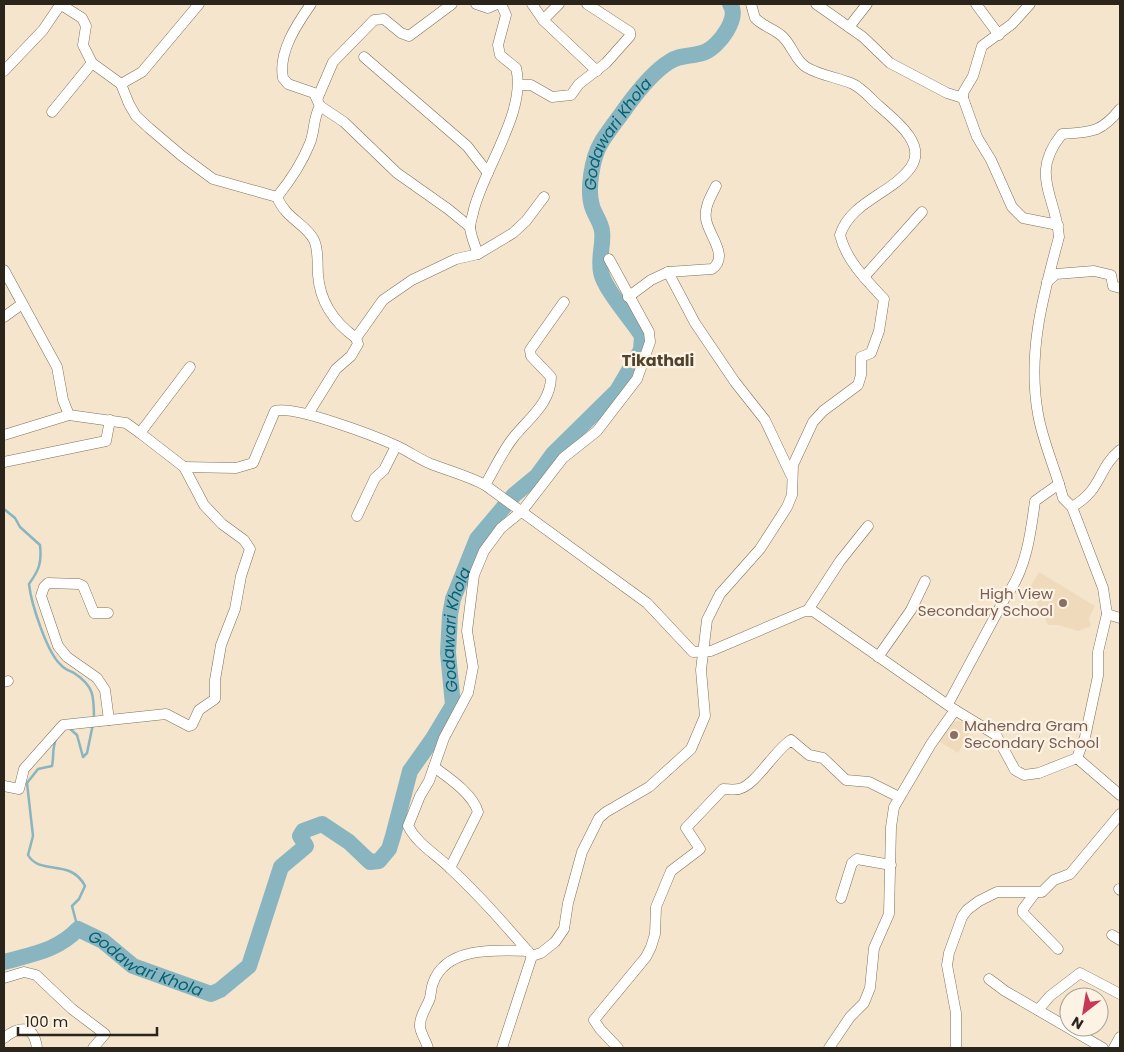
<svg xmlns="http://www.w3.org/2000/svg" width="1124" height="1052" viewBox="0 0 1124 1052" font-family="Poppins,sans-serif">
<rect width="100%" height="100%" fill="#f5e5cc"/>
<g fill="#efdabb">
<path d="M 1039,572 L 1095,606 L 1089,618 L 1091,626 L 1078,631 L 1058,625 L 1048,625 L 1035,599 L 1026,594 Z"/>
<path d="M 953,721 L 967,722 L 974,725 L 958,753 L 937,740 Z"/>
</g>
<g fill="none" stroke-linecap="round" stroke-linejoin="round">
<g stroke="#89b5c1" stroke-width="2.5">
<path d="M 4,509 L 15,518 L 20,527 L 40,545 C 42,563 39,570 29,584 C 31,603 47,653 61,665 C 64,669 70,671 74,673 C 94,686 94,696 94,719"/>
<path d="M 69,728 L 77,735 L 83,757 L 87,753 L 93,724"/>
<path d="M 56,739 C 52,748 54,757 52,766 L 38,769 L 27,783 L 33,836 L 28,855 C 40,876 71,858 85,886 L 79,899 L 72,906 L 78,929"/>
</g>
<path stroke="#89b5c1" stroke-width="16" id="s1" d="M 4,962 C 32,954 57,951 78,929 L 103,941 L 133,966 L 211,994 L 220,990 L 249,966 L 281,867 L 306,846 L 300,836 L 303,831 L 322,824 L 349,842 L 370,862 L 379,861 L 389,849 L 393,836 L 410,771 L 432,740 L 453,705 L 448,653 L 450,615 L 453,599 L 477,539 L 514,495 L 537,476 L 553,454 L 617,391 L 641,350 L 642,336 C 632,320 604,289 601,272 C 598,257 604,244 602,231 C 601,222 594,214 592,206 C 587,190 592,158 601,143 C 608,131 619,118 627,106 C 638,91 653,72 669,62 C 680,54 693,57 705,52 C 719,46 740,18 730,4"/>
<g stroke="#7f715a" stroke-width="11">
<g id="minor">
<path d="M 60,4 L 82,18 L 86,26 L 83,45 L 92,63 L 121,84 L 129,104 L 136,116 L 149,128 L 182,156 L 213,179 L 277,197 C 286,219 306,224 314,240 C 319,251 317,264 318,275 C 320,302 335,323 356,338"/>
<path d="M 311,4 C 297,24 278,52 283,78 L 288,84 L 314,93 L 320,106 L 344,122 L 397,173 L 448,209 L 470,227"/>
<path d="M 476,4 L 488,8 L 497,4"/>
<path d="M 532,4 L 543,20 L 597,71"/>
<path d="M 816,4 L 863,37 L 890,63 L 947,93 L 963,98"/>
<path d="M 976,4 L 999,35"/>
<path d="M 1030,4 L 1012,24 L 982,46 L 973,76 L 963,93 L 963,98 L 977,137 L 991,160 L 1012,207 L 1023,218 L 1058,225"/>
<path d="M 543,20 L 559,4"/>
<path d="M 849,27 L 867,4"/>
<path d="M 364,57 L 467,146 L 488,173"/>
<path d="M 4,71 L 43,30 L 60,5"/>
<path d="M 121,84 L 142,72 L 199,4"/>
<path d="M 519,85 L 531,85 L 552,97 L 571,95 L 579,84 L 606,63 L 630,36 L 630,32 L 587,4"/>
<path d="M 318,97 L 333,62 L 374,20 L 384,19 L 401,33 L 409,36 L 452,4"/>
<path d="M 52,112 L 92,63"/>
<path d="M 277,197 C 290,181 302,163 310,143 C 315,130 313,118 320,106"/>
<path d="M 478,254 C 475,246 471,236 470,228 C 470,222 473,215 474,209 C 485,167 527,110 516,68 L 500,55 L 498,45 L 506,15 L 501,4"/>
<path d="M 4,270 L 57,367 L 63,400 L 69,415 L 126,423 L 140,433 L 184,467 L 204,505 L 222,524 L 244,540 L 250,549 L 241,576 L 235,609 L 221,645 L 215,680 L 215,699 L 199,710 L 192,725 L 189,726 L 166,714 L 63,725 L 24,769 L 19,789 L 4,786"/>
<path d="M 668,272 L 695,323 L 735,382 L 765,420 L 791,475"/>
<path d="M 864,277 L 922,212"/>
<path d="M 1047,282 L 1056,274 L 1094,271 L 1111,275 L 1113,286 L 1120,288"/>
<path d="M 628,297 L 651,280 L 668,272 L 712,269 C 730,256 708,235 706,219 C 704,207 711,196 716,186"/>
<path d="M 4,317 L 22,304"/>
<path d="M 308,414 L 336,369 L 351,356 L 358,344 L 356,338 L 383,300 L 412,280 L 456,259 L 478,254 L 513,233 L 526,221 L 544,197"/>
<path d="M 140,433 L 190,367"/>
<path d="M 4,435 L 69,415"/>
<path d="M 4,462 L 106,441 L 110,420"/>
<path d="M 184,467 L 236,468 L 253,463 L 275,411 C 294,405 375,436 397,446 C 408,451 419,459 431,464 C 449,471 468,476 485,485 L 647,603 L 693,652 L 711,651 L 805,611 L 813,611 L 955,710 L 996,735 L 1015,770 L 1024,775 L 1039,773 L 1077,758 L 1120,795"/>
<path d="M 485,485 C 494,470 502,452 513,438 C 528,419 551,403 551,377 L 531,356 L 530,350 L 564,302"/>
<path d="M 1072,507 C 1103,489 1097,469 1120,450"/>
<path d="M 357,516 L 375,478 L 384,470 L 396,446"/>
<path d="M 808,610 L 840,561 L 868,526"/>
<path d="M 108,613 L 94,613 L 83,586 L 79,584 L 48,583 L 44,587 L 41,596 L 58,646 L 67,657 L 97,678 L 105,690 L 109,720"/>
<path d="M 1107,614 L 1120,618"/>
<path d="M 878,657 L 911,610 L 925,581"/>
<path d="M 4,682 L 8,681"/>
<path d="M 948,704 L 1006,596 C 1026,571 1031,532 1035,501 L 1059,484"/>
<path d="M 1077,758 L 1085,737 L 1098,676 L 1098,652 L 1107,614 L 1103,588 L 1072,507 L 1063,498 C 1056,470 1043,443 1038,414 C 1027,353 1043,296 1059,237 C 1056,196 1029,174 1062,134 C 1091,132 1101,133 1120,109"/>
<path d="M 434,767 C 449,778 473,794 478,812 L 450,868"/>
<path d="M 1119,889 L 1120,890"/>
<path d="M 1035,893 L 1023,909 L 1023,913 L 1058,949"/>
<path d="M 841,898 L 852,863 L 857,859 L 891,865"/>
<path d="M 1112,935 L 1120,940"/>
<path d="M 532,956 C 506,926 480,896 451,869 C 436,854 418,845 408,826 L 420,796 L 429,781 L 444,738 L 468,693 L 473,667 L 467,631 L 474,575 L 484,551 L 501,528 L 522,511 L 563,458 L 597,431 L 637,379 L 650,342 L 649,332 L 609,259"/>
<path d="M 4,978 L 24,972 L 36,975 L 72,1009 L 105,1034 L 93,1048"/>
<path d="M 989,979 L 1005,991 L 1103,1048"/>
<path d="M 1038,1010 L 1050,996 L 1080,973 L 1120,994"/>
<path d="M 4,1038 C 20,1025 34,1025 37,1048"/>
<path d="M 428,1048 C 426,1041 421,1034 420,1027 C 419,1017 427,1007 430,998 C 431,993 431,988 433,983 C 446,946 496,950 528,951"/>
<path d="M 502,1048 L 532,956 L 541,953 L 555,942 L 564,929 L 568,903 L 582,852 L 599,818 L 606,812 L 649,787 L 691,749 L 705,716 L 701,670 L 707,620 L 720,594 L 760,549 L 787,507 L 792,495 L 793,465 L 813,422 L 823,411 L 858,385 L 861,375 L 861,357 L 871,353 L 879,331 L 884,299 C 866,280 846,260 840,235 C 851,201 892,194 911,167 C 927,144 895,120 879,106 C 871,99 863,89 853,84 C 837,77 821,76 806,67 C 795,60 793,47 783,37 C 775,29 764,27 755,18 L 751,4"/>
<path d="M 618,1048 L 600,1029 L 594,1020 L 646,957 L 651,947 L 655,934 L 656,907 L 671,871 L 700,849 L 686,828 L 723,789 C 728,789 734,790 739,789 C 756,785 773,752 791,740 L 809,755 L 823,758 L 846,780 L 869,782 L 899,797"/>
<path d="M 829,1048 L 850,1017 L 864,1003 L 870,988 L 874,948 L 889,914 L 891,827 L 894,807 L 931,744 L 955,710"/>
<path d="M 956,1048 L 956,1013 L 947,965 L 949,953 L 962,917 L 967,910 L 979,901 L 997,892 L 1042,892 L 1054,880 L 1070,874 L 1120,814"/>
<path d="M 1114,1048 L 1120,1037"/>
</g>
</g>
<use href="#minor" stroke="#fff" stroke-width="10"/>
</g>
<g fill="#8d6e63" stroke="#fdf3e4" stroke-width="2">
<circle cx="1063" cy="603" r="5"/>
<circle cx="954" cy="735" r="5"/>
</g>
<g text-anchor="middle" stroke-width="4.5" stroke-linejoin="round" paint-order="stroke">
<g font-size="15" fill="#785e54" stroke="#fdf3e4" text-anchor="end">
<text x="1053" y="599">High View<tspan x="1053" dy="17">Secondary School</tspan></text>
<text x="964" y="731" text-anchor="start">Mahendra Gram<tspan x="964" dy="17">Secondary School</tspan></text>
</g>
<g font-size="16" font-style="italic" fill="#026273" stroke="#fdf3e4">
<text dy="6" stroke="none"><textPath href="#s1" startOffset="1361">Godawari Khola</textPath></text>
<text dy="6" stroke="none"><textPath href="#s1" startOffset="776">Godawari Khola</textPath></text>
<text dy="6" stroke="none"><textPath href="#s1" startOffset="159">Godawari Khola</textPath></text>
</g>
<g font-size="16" font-weight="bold" fill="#50432e" stroke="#fdf3e4">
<text x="658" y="366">Tikathali</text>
</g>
</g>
<rect width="1124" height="1052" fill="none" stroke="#2a241b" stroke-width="10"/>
<g transform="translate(1084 1012) rotate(211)"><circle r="24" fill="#fdf3e4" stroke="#a9a094"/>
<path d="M0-4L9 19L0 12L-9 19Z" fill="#c73758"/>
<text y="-8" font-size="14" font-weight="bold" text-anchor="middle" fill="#2a241b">N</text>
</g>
<path d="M18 1027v8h139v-8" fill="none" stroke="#2a241b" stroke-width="2.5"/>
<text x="25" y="1027" font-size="15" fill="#2a241b" stroke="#fdf3e4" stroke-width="4" paint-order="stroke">100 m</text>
</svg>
